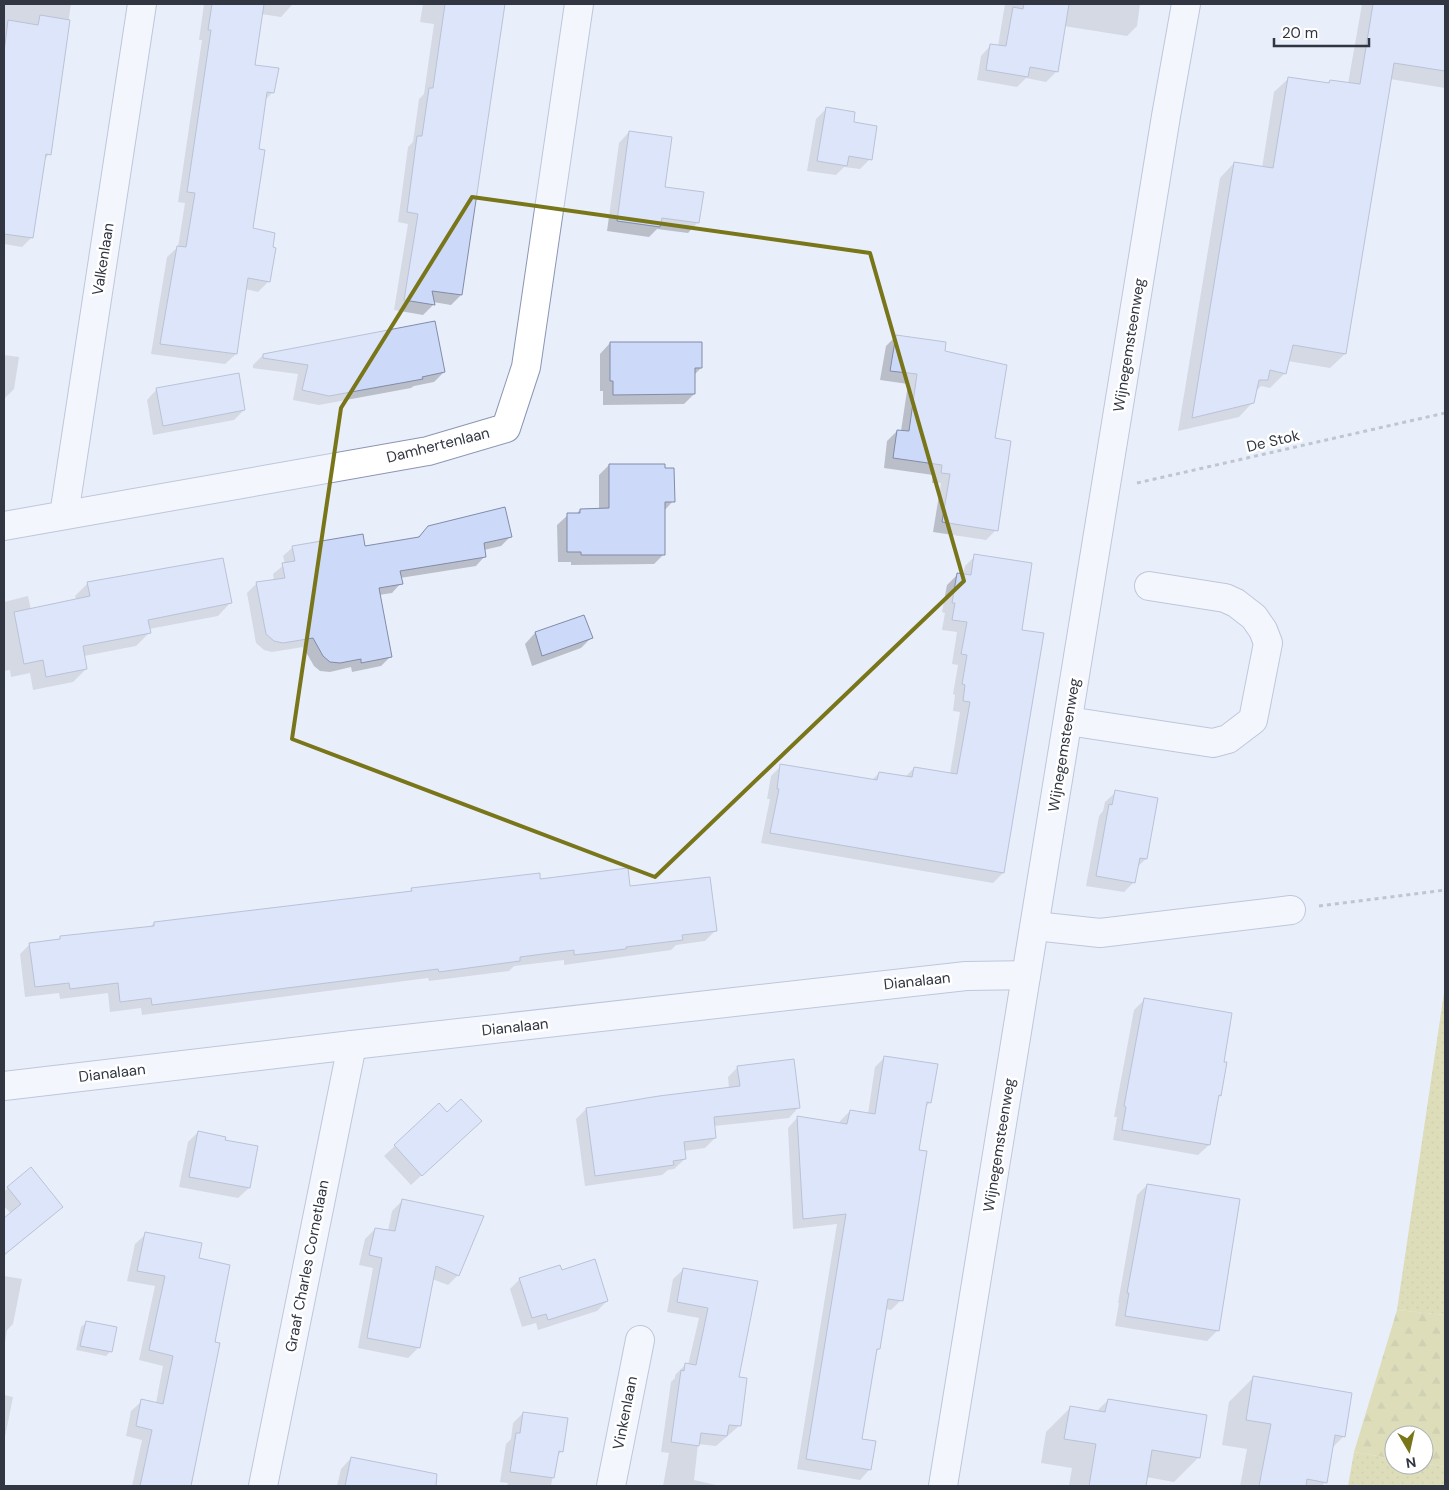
<svg xmlns="http://www.w3.org/2000/svg" width="1449" height="1490" viewBox="0 0 1449 1490" font-family="'DM Sans',sans-serif">
<defs>
<pattern id="green-dots" width="8" height="8" patternUnits="userSpaceOnUse" patternTransform="scale(1.25)"><rect width="8" height="8" fill="#cec968"/><path d="M2 2h.1M6 6h.1" fill="none" stroke="#b1ad5b" stroke-width="1.8" stroke-linecap="round"/></pattern>
<pattern id="forest-firs" width="22" height="20" patternUnits="userSpaceOnUse" patternTransform="scale(1.25)"><rect width="22" height="20" fill="#cec968"/><path d="M5 1l3.5 6h-7zM16 11l3.5 6h-7z" fill="#b1ad5b"/></pattern>
</defs>
<rect width="100%" height="100%" fill="#e9eefb"/>
<g fill="url(#green-dots)">
<path d="M 1445,986 L 1445,1315 L 1397,1310 Z"/>
<path d="M 1354,1452 L 1394,1459 L 1394,1465 L 1424,1465 L 1424,1463 L 1445,1467 L 1445,1486 L 1348,1486 Z"/>
</g>
<path fill="url(#forest-firs)" d="M 1397,1310 L 1445,1315 L 1445,1467 L 1424,1463 L 1424,1435 L 1394,1435 L 1394,1459 L 1354,1452 Z"/>
<g fill="#0003">
<path d="M 4,4 L 71,4 L 49,154 L 44,160 L 32,237 L 22,247 L 4,244 Z"/>
<path d="M 204,4 L 292,4 L 291,6 L 281,17 L 261,14 L 253,66 L 273,92 L 264,101 L 257,150 L 252,229 L 269,281 L 258,292 L 245,289 L 236,354 L 225,364 L 151,354 L 167,257 L 178,247 L 185,203 L 178,202 L 202,40 L 199,40 Z"/>
<path d="M 423,4 L 503,4 L 461,295 L 451,305 L 433,302 L 433,305 L 423,315 L 394,310 L 408,224 L 398,222 L 408,147 L 413,142 L 419,99 L 424,94 L 434,24 L 420,22 Z"/>
<path d="M 1005,4 L 1140,4 L 1137,26 L 1127,36 L 1064,26 L 1057,71 L 1046,82 L 1026,78 L 1017,87 L 977,80 L 981,56 L 991,45 L 998,46 Z"/>
<path d="M 1362,4 L 1445,4 L 1445,88 L 1390,79 L 1345,354 L 1330,368 L 1288,361 L 1285,373 L 1270,388 L 1261,386 L 1255,392 L 1253,402 L 1239,417 L 1178,431 L 1220,178 L 1234,163 L 1262,168 L 1274,92 L 1289,78 L 1327,84 L 1330,81 L 1348,84 Z"/>
<path d="M 826,109 L 853,123 L 870,159 L 860,169 L 844,167 L 836,175 L 807,171 L 816,119 Z"/>
<path d="M 629,132 L 664,188 L 698,222 L 688,233 L 657,229 L 649,237 L 607,231 L 619,143 Z"/>
<path d="M 896,336 L 943,352 L 994,439 L 996,530 L 986,540 L 933,532 L 941,483 L 932,483 L 933,475 L 884,468 L 887,441 L 897,431 L 901,431 L 908,384 L 880,380 L 886,346 Z"/>
<path d="M 610,343 L 701,368 L 694,375 L 694,394 L 684,404 L 603,405 L 603,391 L 600,391 L 600,354 Z"/>
<path d="M 4,355 L 19,357 L 14,389 L 4,399 Z"/>
<path d="M 263,355 L 444,372 L 434,382 L 414,386 L 411,388 L 319,405 L 293,400 L 298,374 L 253,368 L 253,365 Z"/>
<path d="M 157,389 L 244,410 L 234,420 L 153,435 L 147,400 Z"/>
<path d="M 609,465 L 673,501 L 664,511 L 664,554 L 654,564 L 571,565 L 571,562 L 558,562 L 557,525 L 568,515 L 576,514 L 580,510 L 599,510 L 599,475 Z"/>
<path d="M 429,527 L 510,537 L 501,546 L 484,550 L 485,556 L 476,566 L 400,578 L 401,583 L 392,593 L 379,595 L 390,657 L 381,666 L 352,672 L 351,667 L 330,672 L 320,671 L 314,666 L 303,647 L 272,652 L 264,650 L 256,643 L 247,593 L 256,584 L 274,581 L 273,574 L 285,564 L 283,556 L 293,547 L 364,548 L 417,538 Z"/>
<path d="M 975,556 L 1020,631 L 1003,873 L 993,883 L 761,843 L 770,799 L 767,799 L 771,776 L 781,766 L 872,780 L 879,773 L 905,777 L 914,768 L 950,774 L 960,712 L 953,711 L 955,695 L 953,694 L 958,665 L 952,664 L 957,632 L 942,630 L 945,613 L 942,612 L 947,585 L 957,575 L 963,575 L 965,566 Z"/>
<path d="M 88,583 L 231,602 L 218,616 L 149,629 L 149,633 L 136,646 L 84,656 L 86,669 L 73,682 L 33,690 L 30,673 L 11,677 L 10,670 L 4,671 L 4,602 L 28,596 L 31,610 L 76,600 L 75,596 Z"/>
<path d="M 583,617 L 591,638 L 581,648 L 532,666 L 525,644 L 535,633 Z"/>
<path d="M 1116,792 L 1146,859 L 1136,868 L 1134,882 L 1124,892 L 1086,886 L 1099,816 L 1103,811 L 1105,802 Z"/>
<path d="M 539,880 L 629,888 L 716,930 L 705,941 L 676,945 L 671,950 L 564,965 L 564,960 L 514,966 L 509,971 L 429,981 L 428,978 L 142,1015 L 141,1008 L 110,1012 L 108,993 L 60,999 L 59,993 L 25,997 L 20,954 L 30,944 L 58,940 L 61,938 L 149,928 L 154,923 L 408,893 L 412,889 Z"/>
<path d="M 1145,999 L 1222,1063 L 1220,1095 L 1217,1098 L 1209,1145 L 1198,1155 L 1113,1140 L 1117,1117 L 1114,1117 L 1134,1010 Z"/>
<path d="M 885,1057 L 930,1102 L 925,1108 L 918,1151 L 901,1300 L 891,1310 L 885,1309 L 879,1349 L 875,1352 L 861,1440 L 870,1469 L 860,1480 L 797,1469 L 837,1224 L 793,1229 L 788,1128 L 797,1118 L 839,1124 L 840,1121 L 850,1111 L 868,1114 L 875,1067 Z"/>
<path d="M 738,1067 L 799,1107 L 789,1118 L 714,1126 L 715,1138 L 705,1148 L 684,1151 L 685,1159 L 674,1169 L 668,1170 L 662,1175 L 585,1186 L 576,1119 L 586,1109 L 729,1089 L 728,1077 Z"/>
<path d="M 439,1105 L 470,1131 L 411,1185 L 384,1156 Z"/>
<path d="M 198,1132 L 223,1141 L 257,1147 L 249,1188 L 238,1198 L 179,1187 L 188,1142 Z"/>
<path d="M 1147,1185 L 1239,1200 L 1217,1331 L 1207,1341 L 1115,1326 L 1119,1303 L 1118,1303 L 1137,1195 Z"/>
<path d="M 8,1188 L 61,1207 L 51,1217 L 4,1255 L 4,1219 L 11,1214 L 4,1206 L 4,1192 Z"/>
<path d="M 402,1201 L 458,1275 L 448,1285 L 432,1279 L 419,1347 L 408,1358 L 358,1348 L 373,1268 L 359,1265 L 365,1239 L 375,1229 L 388,1231 L 392,1211 Z"/>
<path d="M 146,1234 L 197,1259 L 214,1343 L 219,1344 L 191,1486 L 132,1486 L 142,1440 L 126,1436 L 131,1411 L 142,1401 L 156,1403 L 163,1366 L 139,1360 L 155,1286 L 127,1281 L 135,1244 Z"/>
<path d="M 684,1269 L 756,1282 L 738,1378 L 739,1426 L 716,1446 L 698,1444 L 694,1480 L 716,1485 L 715,1486 L 663,1486 L 669,1453 L 661,1452 L 671,1382 L 675,1378 L 675,1375 L 685,1365 L 688,1365 L 699,1318 L 667,1312 L 673,1279 Z"/>
<path d="M 561,1271 L 607,1301 L 597,1311 L 538,1330 L 536,1323 L 522,1327 L 510,1289 L 520,1279 Z"/>
<path d="M 4,1276 L 22,1279 L 13,1324 L 7,1330 L 4,1348 Z"/>
<path d="M 86,1323 L 111,1351 L 106,1356 L 76,1350 L 81,1327 Z"/>
<path d="M 1253,1378 L 1344,1436 L 1332,1448 L 1326,1482 L 1321,1486 L 1240,1486 L 1247,1449 L 1222,1445 L 1229,1402 Z"/>
<path d="M 4,1395 L 13,1397 L 4,1442 Z"/>
<path d="M 1108,1400 L 1199,1457 L 1174,1482 L 1146,1477 L 1145,1486 L 1069,1486 L 1072,1468 L 1041,1463 L 1046,1432 L 1070,1408 L 1096,1412 Z"/>
<path d="M 523,1413 L 562,1451 L 556,1457 L 551,1486 L 507,1486 L 508,1483 L 500,1482 L 506,1444 L 511,1439 L 513,1423 Z"/>
<path d="M 351,1458 L 392,1466 L 388,1486 L 337,1486 L 341,1469 Z"/>
</g>
<g fill="#ccd9f8" stroke="#818ca9">
<path d="M 212,4 L 264,4 L 255,65 L 279,68 L 274,93 L 267,92 L 259,149 L 265,150 L 253,228 L 275,233 L 273,247 L 276,248 L 270,282 L 248,278 L 237,354 L 160,344 L 177,246 L 186,247 L 195,193 L 187,192 L 211,30 L 208,30 Z"/>
<path d="M 445,4 L 505,4 L 462,295 L 432,291 L 435,305 L 404,300 L 418,214 L 407,212 L 417,136 L 422,136 L 429,88 L 433,88 Z"/>
<path d="M 1024,4 L 1069,4 L 1058,72 L 1030,67 L 1028,77 L 986,70 L 990,44 L 1006,46 L 1013,7 L 1023,9 Z"/>
<path d="M 1373,4 L 1445,4 L 1445,71 L 1394,63 L 1346,354 L 1293,345 L 1286,374 L 1270,370 L 1268,380 L 1259,380 L 1254,403 L 1192,418 L 1234,162 L 1273,168 L 1288,77 L 1329,83 L 1330,80 L 1360,84 Z"/>
<path d="M 40,15 L 70,20 L 51,155 L 46,154 L 33,238 L 4,234 L 4,52 L 8,20 L 38,25 Z"/>
<path d="M 826,107 L 855,112 L 854,122 L 877,126 L 872,160 L 849,156 L 847,166 L 817,161 Z"/>
<path d="M 629,131 L 672,137 L 665,187 L 704,192 L 699,223 L 662,218 L 660,227 L 617,221 Z"/>
<path d="M 435,321 L 445,372 L 422,377 L 423,379 L 329,396 L 302,390 L 308,365 L 263,358 L 263,354 Z"/>
<path d="M 896,335 L 946,342 L 945,351 L 1007,365 L 995,438 L 1011,441 L 998,531 L 942,522 L 950,474 L 941,473 L 942,465 L 893,458 L 897,430 L 909,431 L 917,374 L 890,371 Z"/>
<path d="M 610,342 L 702,342 L 702,368 L 695,368 L 695,394 L 613,395 L 613,381 L 610,381 Z"/>
<path d="M 239,373 L 245,410 L 163,426 L 156,388 Z"/>
<path d="M 609,464 L 665,464 L 665,468 L 674,468 L 675,502 L 665,502 L 665,555 L 581,555 L 581,552 L 567,552 L 567,513 L 580,513 L 580,509 L 609,508 Z"/>
<path d="M 505,507 L 512,537 L 484,543 L 486,557 L 400,571 L 403,584 L 379,588 L 392,657 L 361,663 L 361,659 L 340,663 L 330,662 L 323,656 L 313,638 L 283,643 L 274,641 L 266,634 L 256,582 L 285,578 L 282,563 L 295,561 L 292,546 L 363,534 L 365,546 L 419,537 L 428,526 Z"/>
<path d="M 974,554 L 1032,563 L 1022,630 L 1044,633 L 1004,873 L 770,833 L 779,789 L 777,789 L 780,764 L 877,780 L 879,772 L 912,777 L 914,767 L 957,774 L 970,702 L 963,701 L 965,685 L 962,684 L 967,655 L 961,654 L 967,622 L 952,620 L 955,603 L 952,603 L 957,573 L 971,575 Z"/>
<path d="M 223,558 L 232,603 L 148,620 L 151,633 L 83,646 L 87,669 L 46,677 L 43,660 L 24,664 L 14,612 L 90,596 L 87,582 Z"/>
<path d="M 584,615 L 593,638 L 542,656 L 535,632 Z"/>
<path d="M 1115,790 L 1158,798 L 1147,859 L 1140,858 L 1135,883 L 1096,876 L 1109,804 L 1112,805 Z"/>
<path d="M 628,868 L 630,886 L 710,877 L 717,931 L 682,935 L 683,940 L 626,947 L 626,949 L 574,955 L 574,950 L 520,957 L 520,961 L 439,972 L 438,969 L 152,1005 L 151,998 L 120,1002 L 118,983 L 70,989 L 69,983 L 35,987 L 29,943 L 60,939 L 60,936 L 154,926 L 154,922 L 412,891 L 411,888 L 540,873 L 540,879 Z"/>
<path d="M 1144,998 L 1232,1013 L 1224,1062 L 1227,1062 L 1221,1096 L 1219,1095 L 1210,1145 L 1122,1130 L 1126,1107 L 1124,1106 Z"/>
<path d="M 884,1056 L 938,1064 L 931,1103 L 927,1102 L 919,1150 L 927,1151 L 903,1301 L 888,1299 L 880,1349 L 877,1349 L 862,1439 L 876,1441 L 871,1470 L 806,1459 L 846,1214 L 803,1219 L 797,1116 L 847,1124 L 850,1110 L 875,1114 Z"/>
<path d="M 794,1059 L 800,1108 L 714,1117 L 716,1138 L 684,1142 L 686,1159 L 673,1161 L 674,1165 L 595,1176 L 586,1108 L 659,1096 L 740,1086 L 737,1066 Z"/>
<path d="M 461,1099 L 482,1121 L 422,1176 L 394,1145 L 439,1103 L 447,1112 Z"/>
<path d="M 198,1131 L 226,1137 L 225,1140 L 258,1146 L 250,1188 L 189,1177 Z"/>
<path d="M 31,1167 L 63,1207 L 4,1255 L 4,1218 L 21,1204 L 7,1187 Z"/>
<path d="M 1147,1184 L 1240,1199 L 1219,1331 L 1125,1316 L 1129,1293 L 1127,1293 Z"/>
<path d="M 402,1199 L 484,1216 L 459,1276 L 436,1266 L 420,1348 L 367,1338 L 382,1258 L 369,1255 L 375,1228 L 395,1231 Z"/>
<path d="M 145,1232 L 202,1243 L 199,1258 L 230,1265 L 215,1342 L 220,1343 L 191,1486 L 140,1486 L 152,1430 L 136,1426 L 141,1399 L 163,1404 L 173,1356 L 149,1350 L 165,1276 L 137,1271 Z"/>
<path d="M 595,1259 L 608,1301 L 548,1320 L 546,1314 L 532,1318 L 519,1278 L 560,1265 L 562,1270 Z"/>
<path d="M 683,1268 L 758,1281 L 739,1377 L 747,1378 L 741,1426 L 729,1425 L 727,1436 L 701,1433 L 699,1446 L 671,1442 L 681,1370 L 684,1371 L 685,1363 L 696,1365 L 708,1308 L 677,1302 Z"/>
<path d="M 86,1321 L 117,1327 L 112,1352 L 80,1346 Z"/>
<path d="M 1253,1376 L 1352,1393 L 1345,1437 L 1335,1435 L 1327,1483 L 1307,1479 L 1306,1486 L 1259,1486 L 1271,1424 L 1246,1420 Z"/>
<path d="M 1108,1399 L 1207,1415 L 1200,1458 L 1152,1450 L 1146,1486 L 1089,1486 L 1096,1444 L 1064,1439 L 1070,1406 L 1105,1412 Z"/>
<path d="M 523,1412 L 568,1418 L 563,1452 L 559,1451 L 554,1478 L 510,1472 L 516,1433 L 520,1433 Z"/>
<path d="M 351,1457 L 437,1474 L 436,1486 L 345,1486 Z"/>
</g>
<g fill="none" stroke-linecap="round" stroke-linejoin="round">
<g stroke="#8b96b4" stroke-width="30">
<g id="minor">
<path d="M 64,515 L 142,4"/>
<path d="M 4,526 L 428,451 L 506,428 L 526,367 L 579,4"/>
<path d="M 1068,721 L 1213,743 L 1228,739 L 1253,720 L 1268,643 L 1263,630 L 1254,617 L 1236,603 L 1225,598 L 1149,586"/>
<path d="M 1035,926 L 1100,933 L 1291,910"/>
<path d="M 4,1086 L 352,1045 L 966,976 L 1026,975"/>
<path d="M 263,1486 L 352,1045"/>
<path d="M 611,1486 L 640,1340"/>
<path d="M 943,1486 L 1166,116 L 1186,4"/>
</g>
</g>
<g stroke="#8d929e" stroke-width="3" stroke-dasharray="4 4" stroke-linecap="butt">
<path d="M 1137,483 L 1445,413"/>
<path d="M 1319,906 L 1445,890"/>
</g>
<use href="#minor" stroke="#fff" stroke-width="28"/>
</g>
<path d="M0 0H1449V1490H0ZM 472,197 L 870,253 L 964,581 L 655,877 L 292,739 L 341,408 Z" fill="#e9eefb" fill-opacity=".55" fill-rule="evenodd"/>
<path fill="none" stroke="#797519" stroke-width="4" stroke-linejoin="round" d="M 472,197 L 870,253 L 964,581 L 655,877 L 292,739 L 341,408 Z"/>
<g text-anchor="middle" stroke-width="5" stroke-linejoin="round" paint-order="stroke">
<g font-size="15" fill="#313642" stroke="#fff">
<text transform="translate(103 259) rotate(-81)" y="5">Valkenlaan</text>
<text transform="translate(1129 345) rotate(-81)" y="5">Wijnegemsteenweg</text>
<text transform="translate(1273 441) rotate(-13)" y="5">De Stok</text>
<text transform="translate(438 445) rotate(-14)" y="5">Damhertenlaan</text>
<text transform="translate(1064 745) rotate(-81)" y="5">Wijnegemsteenweg</text>
<text transform="translate(917 981) rotate(-6)" y="5">Dianalaan</text>
<text transform="translate(515 1027) rotate(-6)" y="5">Dianalaan</text>
<text transform="translate(112 1073) rotate(-7)" y="5">Dianalaan</text>
<text transform="translate(999 1145) rotate(-81)" y="5">Wijnegemsteenweg</text>
<text transform="translate(307 1266) rotate(-79)" y="5">Graaf Charles Cornetlaan</text>
<text transform="translate(625 1413) rotate(-79)" y="5">Vinkenlaan</text>
</g>
</g>
<rect width="1449" height="1490" fill="none" stroke="#313642" stroke-width="10"/>
<g transform="translate(1409 1450) rotate(171)"><circle r="24" fill="#ffffff" stroke="#adafb3"/>
<path d="M0-4L9 19L0 12L-9 19Z" fill="#797519"/>
<text y="-8" font-size="14" font-weight="bold" text-anchor="middle" fill="#313642">N</text>
</g>
<path d="M1274 38v8h95v-8" fill="none" stroke="#313642" stroke-width="2.5"/>
<text x="1282" y="38" font-size="15" fill="#313642" stroke="#ffffff" stroke-width="4" paint-order="stroke">20 m</text>
</svg>
